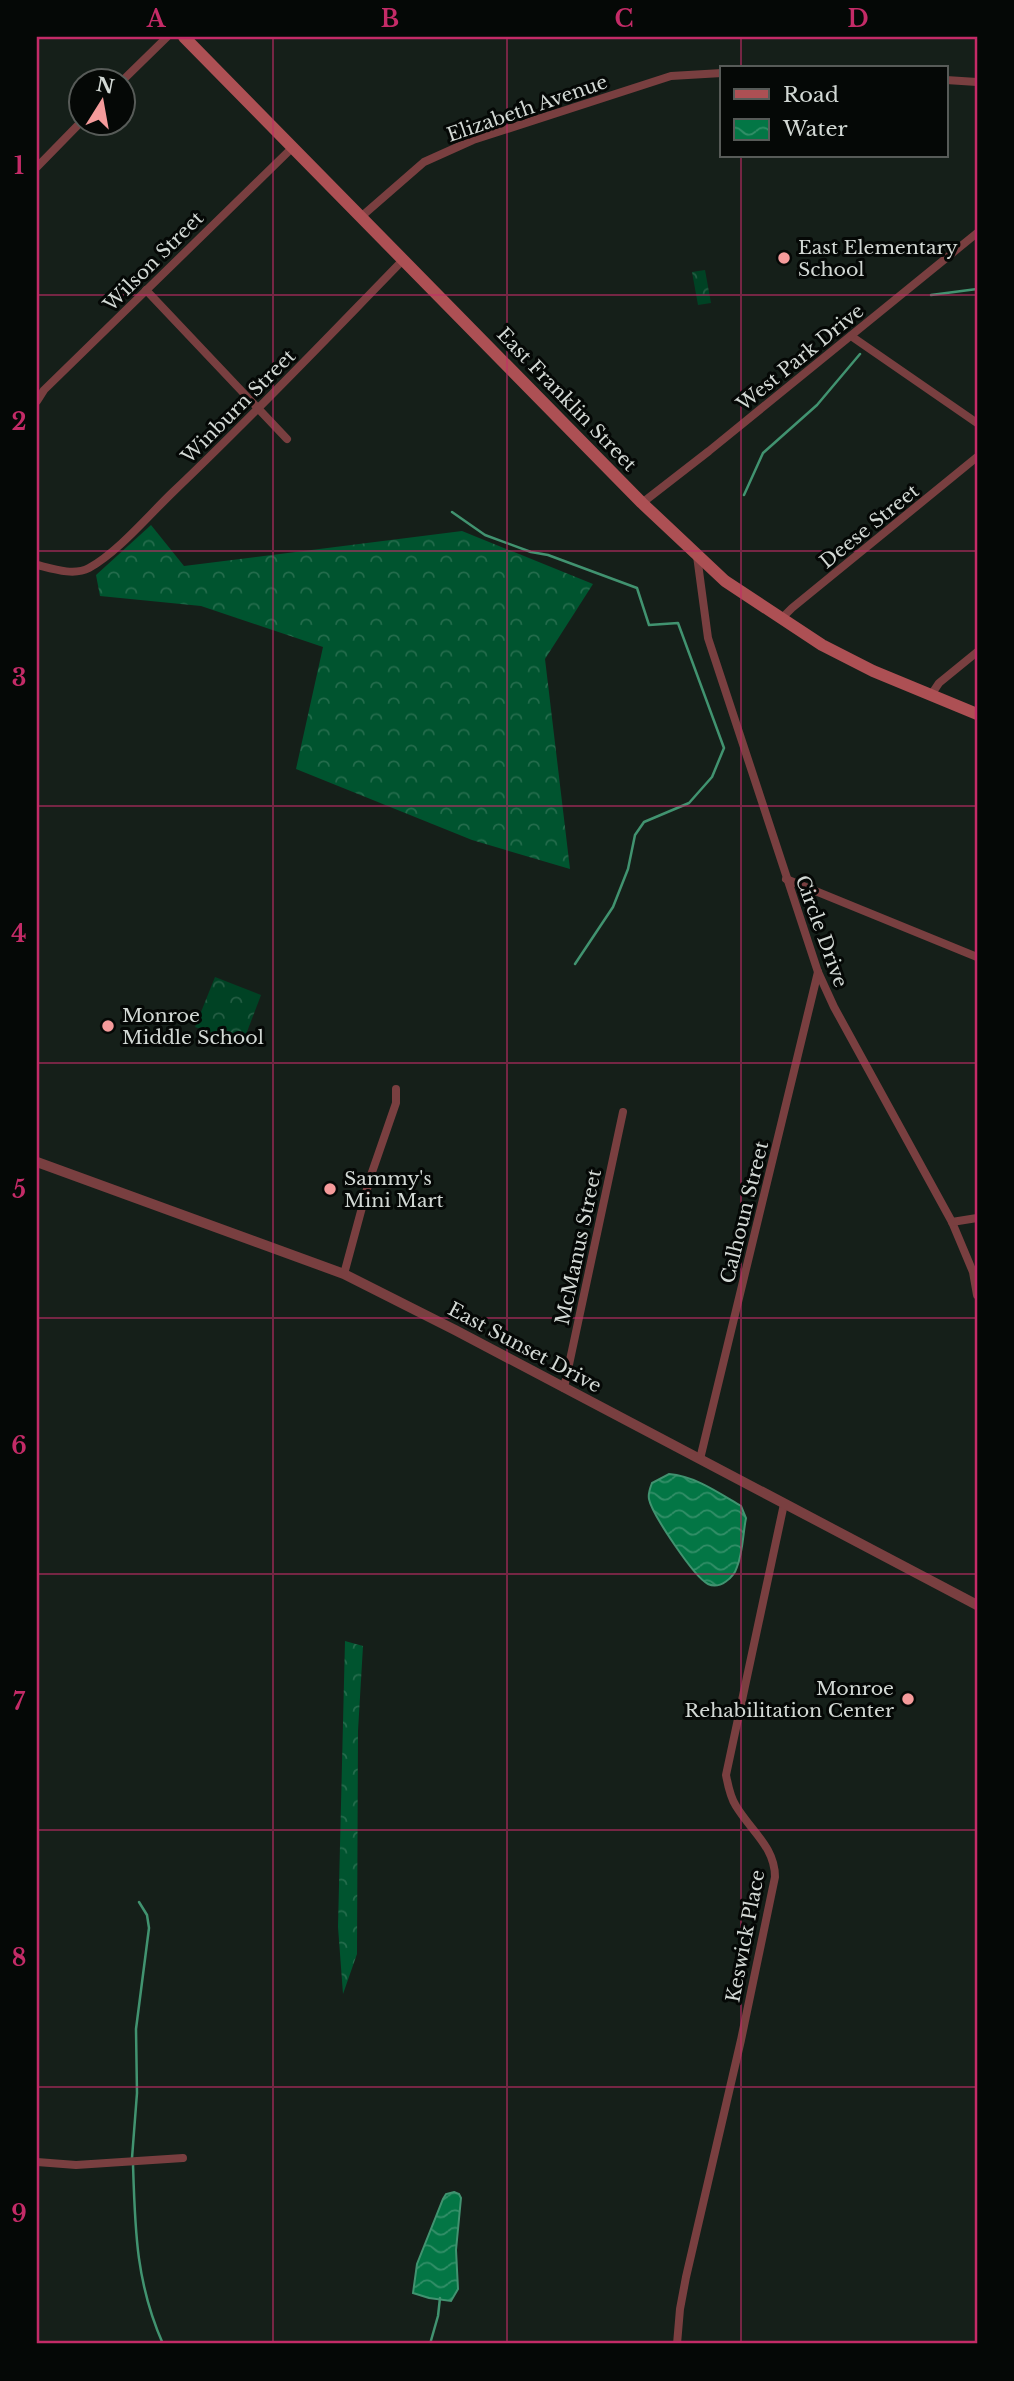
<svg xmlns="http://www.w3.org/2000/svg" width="1014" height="2381" viewBox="0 0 1014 2381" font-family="'Libre Baskerville',serif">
<defs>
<pattern id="forest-crowns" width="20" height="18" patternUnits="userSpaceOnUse" patternTransform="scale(1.75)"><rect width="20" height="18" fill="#00542f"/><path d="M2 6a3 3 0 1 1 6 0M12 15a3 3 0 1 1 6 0" fill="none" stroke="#246c4c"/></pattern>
<pattern id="park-crowns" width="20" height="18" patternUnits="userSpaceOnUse" patternTransform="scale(1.75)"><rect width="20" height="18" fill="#004224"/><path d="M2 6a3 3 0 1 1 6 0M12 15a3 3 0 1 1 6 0" fill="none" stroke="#245d43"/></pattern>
<pattern id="water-waves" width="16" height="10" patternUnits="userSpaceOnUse" patternTransform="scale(1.75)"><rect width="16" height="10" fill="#037645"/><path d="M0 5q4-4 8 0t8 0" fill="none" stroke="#338f68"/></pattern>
</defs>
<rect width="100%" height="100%" fill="#151f19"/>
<g fill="url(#forest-crowns)">
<path d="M 151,525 L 184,566 L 462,531 L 593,584 L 545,659 L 570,869 L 472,840 L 296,769 L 323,647 L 201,606 L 100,596 L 96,575 Z"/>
<path d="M 345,1641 L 363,1646 L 358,1731 L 357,1954 L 343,1994 L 338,1927 Z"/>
</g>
<g fill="url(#park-crowns)">
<path d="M 705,270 L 711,303 L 698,305 L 692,272 Z"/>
<path d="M 215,977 L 261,995 L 242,1045 L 195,1027 Z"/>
</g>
<g fill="url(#water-waves)" stroke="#419370" stroke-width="2">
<path d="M 669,1474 C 695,1476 719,1493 741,1506 L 746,1518 C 743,1533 743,1552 737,1567 C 734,1577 720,1590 708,1584 C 694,1577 652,1514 649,1499 C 648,1494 650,1488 652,1483 Z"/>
<path d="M 454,2192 L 459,2194 L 461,2198 L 456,2250 L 458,2289 L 451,2301 L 429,2298 L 413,2293 L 417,2264 L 443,2199 L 446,2194 Z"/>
</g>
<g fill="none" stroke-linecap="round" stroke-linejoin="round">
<g stroke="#419370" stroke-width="2.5">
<path d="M 931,295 L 977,289"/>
<path d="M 744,495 L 763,453 L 817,405 L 860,354"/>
<path d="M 452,512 L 485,535 L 531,552 L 548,555 L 637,588 L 649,625 L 678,623 L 724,748 L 712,777 L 689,803 L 644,822 L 635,835 L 628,869 L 613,907 L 575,964"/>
<path d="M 132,2158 L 137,2093 L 136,2029 L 149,1928 L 147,1915 L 139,1902"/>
<path d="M 133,2164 C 135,2230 136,2283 163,2344"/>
<path d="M 430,2344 L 438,2316 L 440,2298"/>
</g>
<g stroke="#793f40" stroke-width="8">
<path d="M 946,80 L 977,82"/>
<path d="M 122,81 L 167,37"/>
<path d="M 37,167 L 81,122"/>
<path d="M 362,216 L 424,162 L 473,140 L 671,76 L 722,73"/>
<path d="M 146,290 L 287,439"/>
<path d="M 851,336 L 977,423"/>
<path d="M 37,401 L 44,390 L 293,147"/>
<path d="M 642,503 L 709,451 L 977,233"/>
<path d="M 697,556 L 708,638 L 818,972 L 834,1007 L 952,1222 L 973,1272 L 977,1295"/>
<path d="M 37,565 C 53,569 74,576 89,568 C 117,553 150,514 173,492 C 252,417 327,338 403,260"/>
<path d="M 781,619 L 792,608 L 977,457"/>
<path d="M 931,695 L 939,683 L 977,652"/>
<path d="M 786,879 L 977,957"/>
<path d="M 952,1222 L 977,1218"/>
<path d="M 344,1274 L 370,1178 L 396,1103 L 396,1089"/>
<path d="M 564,1388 L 623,1112"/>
<path d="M 700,1459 L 818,972"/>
<path d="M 37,2162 L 76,2165 L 183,2158"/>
<path d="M 677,2344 L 680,2309 L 686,2277 L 741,2040 L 775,1877 C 775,1847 751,1831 736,1806 C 730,1797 728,1785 726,1775 L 784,1504"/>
</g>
<path stroke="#793f40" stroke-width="10" d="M 37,1162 L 344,1274 L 455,1330 L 977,1605"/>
<path stroke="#ad5054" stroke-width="12" d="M 184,37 L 642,503 L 725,581 L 822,645 L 873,671 L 977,714"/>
</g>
<path fill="none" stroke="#c42b67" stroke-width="2" stroke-opacity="0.55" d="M 273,37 L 273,2344M 507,37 L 507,2344M 741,37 L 741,68M 741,156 L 741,2344M 37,295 L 977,295M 37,551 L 977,551M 37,806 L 977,806M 37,1063 L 977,1063M 37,1318 L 977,1318M 37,1574 L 977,1574M 37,1830 L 977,1830M 37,2087 L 977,2087"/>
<g fill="#f59b9b" stroke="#050806" stroke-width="2.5">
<circle cx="784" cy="258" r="7"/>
<circle cx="108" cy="1026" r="7"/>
<circle cx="330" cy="1189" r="7"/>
<circle cx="908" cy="1699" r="7"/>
</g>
<g text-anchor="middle" stroke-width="6" stroke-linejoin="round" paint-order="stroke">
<g font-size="19" fill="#d2d8d4" stroke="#050806">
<text transform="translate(527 108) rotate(-19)" y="7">Elizabeth Avenue</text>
<text transform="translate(153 261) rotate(-45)" y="7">Wilson Street</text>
<text transform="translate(800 357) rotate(-39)" y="7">West Park Drive</text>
<text transform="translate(567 399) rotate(46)" y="7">East Franklin Street</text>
<text transform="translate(238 406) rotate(-45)" y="7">Winburn Street</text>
<text transform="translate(869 526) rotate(-39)" y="7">Deese Street</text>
<text transform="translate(822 931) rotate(70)" y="7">Circle Drive</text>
<text transform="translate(744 1212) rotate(-76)" y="7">Calhoun Street</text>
<text transform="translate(578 1247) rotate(-78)" y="7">McManus Street</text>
<text transform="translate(525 1347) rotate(28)" y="7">East Sunset Drive</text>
<text transform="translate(745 1936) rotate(-79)" y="7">Keswick Place</text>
</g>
<g font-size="19" fill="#d2d8d4" stroke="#050806" text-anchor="start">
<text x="798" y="254">East Elementary<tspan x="798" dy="22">School</tspan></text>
<text x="122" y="1022">Monroe<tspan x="122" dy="22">Middle School</tspan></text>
<text x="344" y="1185">Sammy's<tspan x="344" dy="22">Mini Mart</tspan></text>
<text x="894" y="1695" text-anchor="end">Monroe<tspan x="894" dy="22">Rehabilitation Center</tspan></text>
</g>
</g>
<rect width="1014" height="2381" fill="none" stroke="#050806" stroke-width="77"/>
<rect x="720" y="66" width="228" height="91" fill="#050806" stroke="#575b58" stroke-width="2"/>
<rect x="734" y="89" width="35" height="10" fill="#ad5054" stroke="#575b58" stroke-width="2"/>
<text x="783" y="102" font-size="21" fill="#d2d8d4">Road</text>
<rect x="734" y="119" width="35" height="21" fill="url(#water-waves)" stroke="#575b58" stroke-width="2"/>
<text x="783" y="136" font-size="21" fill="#d2d8d4">Water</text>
<g transform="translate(102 102) rotate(11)"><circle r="33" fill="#050806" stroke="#575b58" stroke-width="2"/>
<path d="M0-5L12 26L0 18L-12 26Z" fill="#f59b9b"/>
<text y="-10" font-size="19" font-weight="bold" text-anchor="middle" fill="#d2d8d4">N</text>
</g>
<rect x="38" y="38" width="938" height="2304" fill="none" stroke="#c42b67" stroke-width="2.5"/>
<g font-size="23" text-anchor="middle" font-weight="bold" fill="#c42b67">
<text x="156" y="27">A</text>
<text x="390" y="27">B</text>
<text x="624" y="27">C</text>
<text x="858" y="27">D</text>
<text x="19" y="174">1</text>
<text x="19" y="430">2</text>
<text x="19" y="686">3</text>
<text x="19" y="942">4</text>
<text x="19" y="1198">5</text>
<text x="19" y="1454">6</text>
<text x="19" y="1710">7</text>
<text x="19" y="1966">8</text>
<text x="19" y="2222">9</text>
</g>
</svg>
